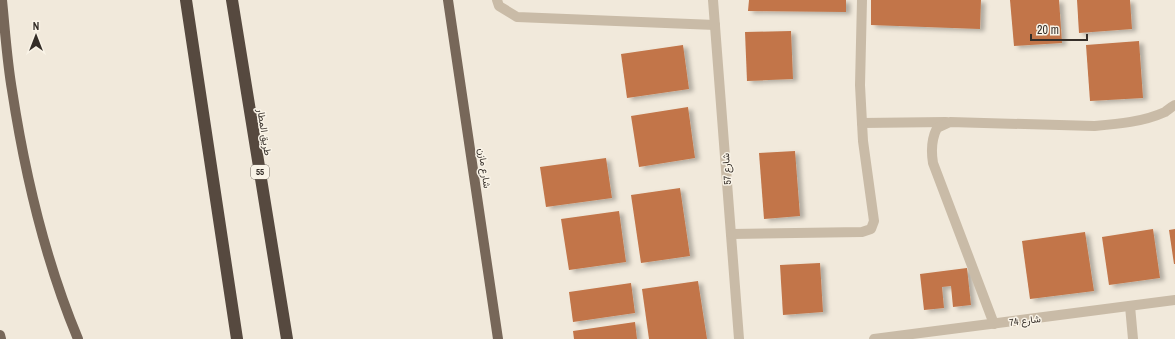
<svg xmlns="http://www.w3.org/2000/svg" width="1175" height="339" viewBox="0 0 1175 339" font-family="'Archivo Narrow',Vazirmatn,sans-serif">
<defs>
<filter id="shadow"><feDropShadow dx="4.5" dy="2.5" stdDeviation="2" flood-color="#0004"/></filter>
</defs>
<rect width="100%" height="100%" fill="#f1e9db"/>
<g fill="#c27548" filter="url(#shadow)">
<path d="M 749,0 L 846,0 L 846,12 L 748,11 Z"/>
<path d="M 871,0 L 981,0 L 980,29 L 871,25 Z"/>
<path d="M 1010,0 L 1059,0 L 1062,43 L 1014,46 Z"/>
<path d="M 1077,0 L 1130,0 L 1132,29 L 1079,33 Z"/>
<path d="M 791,31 L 793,79 L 747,81 L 745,32 Z"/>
<path d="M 1139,41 L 1143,98 L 1090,101 L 1086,45 Z"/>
<path d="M 683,45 L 689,89 L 627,98 L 621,54 Z"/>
<path d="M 688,107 L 695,158 L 639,167 L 631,116 Z"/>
<path d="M 795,151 L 800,216 L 764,219 L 759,153 Z"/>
<path d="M 606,158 L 612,198 L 546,207 L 540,167 Z"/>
<path d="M 680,188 L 690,256 L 641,263 L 631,195 Z"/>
<path d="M 619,211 L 626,262 L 569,270 L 561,219 Z"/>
<path d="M 1153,229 L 1160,278 L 1109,285 L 1102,237 Z"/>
<path d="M 1175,229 L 1175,264 L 1174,264 L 1169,230 Z"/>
<path d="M 1085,232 L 1094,291 L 1030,299 L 1022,241 Z"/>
<path d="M 820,263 L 823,312 L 783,315 L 780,265 Z"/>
<path d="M 967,268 L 971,305 L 953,307 L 951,286 L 942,287 L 944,308 L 924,310 L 920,274 Z"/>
<path d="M 698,281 L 707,339 L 649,339 L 642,289 Z"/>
<path d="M 631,283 L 635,313 L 573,322 L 569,292 Z"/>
<path d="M 635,322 L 637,339 L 574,339 L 573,331 Z"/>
</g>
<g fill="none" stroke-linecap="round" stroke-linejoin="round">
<g stroke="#c9bba7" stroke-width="10">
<path d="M 497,0 L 499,6 L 517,17 L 715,25"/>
<path d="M 713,0 L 739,339"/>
<path d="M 862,123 L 946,122"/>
<path d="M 731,234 L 862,232 L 871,229 L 874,221 L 863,141 L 862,123 L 860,85 L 862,0"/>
<path d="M 1130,306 L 1133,339"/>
<path d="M 994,324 L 933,163 C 931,151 931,140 937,128 L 950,122 L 1094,126 C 1118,124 1143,122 1165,112 C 1168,110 1171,107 1175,105"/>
<path d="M 874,339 L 1175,300"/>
</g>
<g stroke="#776759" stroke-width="10">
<path d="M 2,0 C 5,30 7,61 12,90 C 25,175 45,260 78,339"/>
<path d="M 448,0 L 498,339"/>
<path d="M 0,335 L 1,339"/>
</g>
<g stroke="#56493f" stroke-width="12">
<path d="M 186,0 L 237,339"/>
<path d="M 232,0 L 287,339"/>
</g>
</g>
<g text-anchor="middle" stroke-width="3" stroke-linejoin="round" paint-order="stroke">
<rect fill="#f9f3e7" stroke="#706961" stroke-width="1" x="251" y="165" width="18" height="14" rx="3"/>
<g font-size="9" font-weight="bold" fill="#352e28">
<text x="260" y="175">55</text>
</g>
<g font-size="10" fill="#352e28" stroke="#f9f3e7">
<text transform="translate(265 132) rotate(81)" y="4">طريق المطار</text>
<text transform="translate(485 168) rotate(82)" y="4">شارع مازن</text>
<text transform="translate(726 169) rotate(-94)" y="4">شارع 57</text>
<text transform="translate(1025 320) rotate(-7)" y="4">شارع 74</text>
</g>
</g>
<g transform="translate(36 36)" stroke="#f9f3e7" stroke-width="3" paint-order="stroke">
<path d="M0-3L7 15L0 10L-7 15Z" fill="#352e28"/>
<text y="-6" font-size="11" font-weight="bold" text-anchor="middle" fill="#352e28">N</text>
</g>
<path d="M1031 34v6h56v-6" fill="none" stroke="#352e28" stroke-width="2"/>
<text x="1037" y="34" font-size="12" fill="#352e28" stroke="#f9f3e7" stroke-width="3" paint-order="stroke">20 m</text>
</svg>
